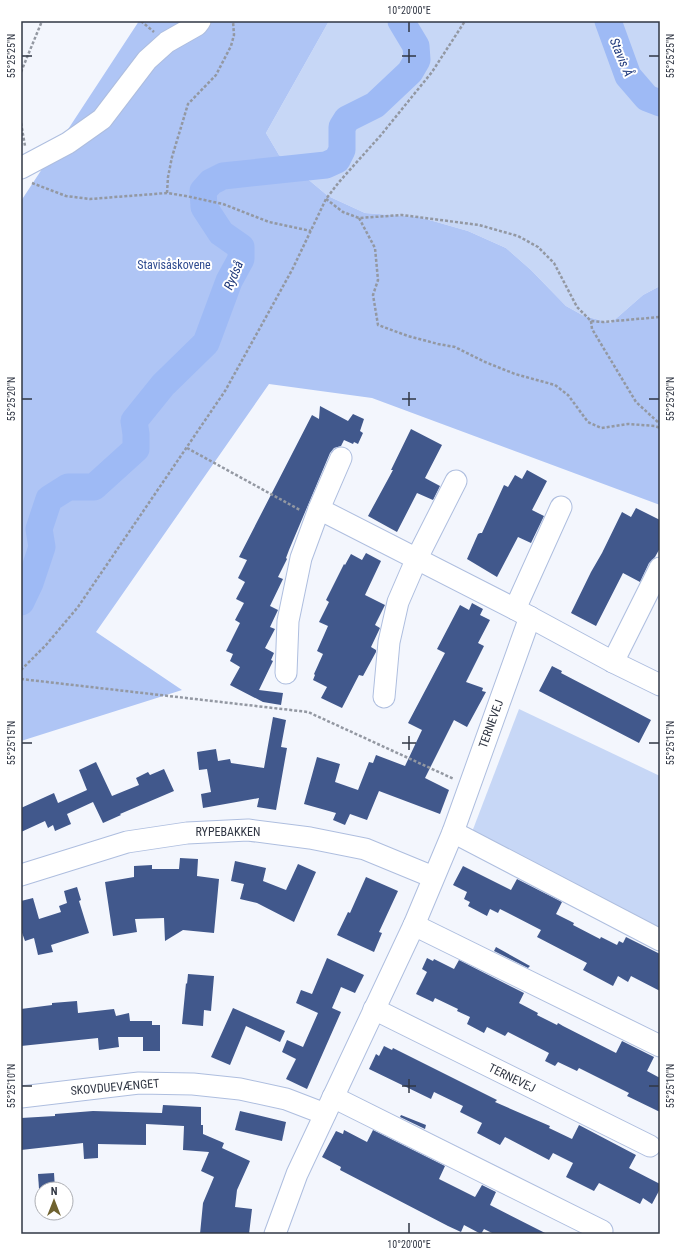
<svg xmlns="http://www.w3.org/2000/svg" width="681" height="1255" viewBox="0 0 681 1255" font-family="'Roboto Condensed',sans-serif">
<rect width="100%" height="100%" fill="#f3f6fd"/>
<g fill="#c7d7f6">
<path d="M 329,21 L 660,21 L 660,286 L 643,295 L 611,323 L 584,316 L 566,306 L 531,270 L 506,248 L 468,231 L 419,217 L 365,213 L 328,196 L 279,155 L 266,133 Z"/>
<path d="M 519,709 L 660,776 L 660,929 L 472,832 Z"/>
</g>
<path fill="#afc5f5" d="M 139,21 L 329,21 L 266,133 L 279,155 L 328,196 L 365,213 L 419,217 L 468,231 L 506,248 L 531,270 L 566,306 L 584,316 L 611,323 L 643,295 L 660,286 L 660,505 L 372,398 L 269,384 L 96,632 L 182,690 L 21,741 L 21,201 Z"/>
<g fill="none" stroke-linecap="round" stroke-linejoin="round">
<g stroke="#9ebaf5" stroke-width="27">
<path d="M 608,21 L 628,76 L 647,98 L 660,103"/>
<path d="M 21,602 L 30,583 L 42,547 L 39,529 L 49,499 L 68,487 L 94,487 L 136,449 L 136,434 L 134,421 L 163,385 L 206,343 L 229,281 L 241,259 L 241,247 L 221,233 L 204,207 L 203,191 L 211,182 L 223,176 L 326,165 L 337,160 L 342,150 L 342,127 L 347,119 L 375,105 L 410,72 L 417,60 L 416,46 L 401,21"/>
</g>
</g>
<g fill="#41588c">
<path d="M 320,406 L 348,421 L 353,414 L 364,419 L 360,431 L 363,433 L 358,444 L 354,442 L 353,444 L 344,440 L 341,446 L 334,448 L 330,453 L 289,550 L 286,558 L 287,559 L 278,577 L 283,579 L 270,606 L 278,610 L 270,627 L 275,629 L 265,648 L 274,653 L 271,660 L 273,661 L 259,690 L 283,693 L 281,705 L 263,702 L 230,685 L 240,667 L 230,661 L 233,654 L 226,651 L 240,623 L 235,620 L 244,603 L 236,599 L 245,582 L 238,578 L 247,560 L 239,557 L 312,415 L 319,419 Z"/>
<path d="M 411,429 L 442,445 L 425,478 L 440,486 L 433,500 L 417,493 L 397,532 L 368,516 L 393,470 L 391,470 Z"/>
<path d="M 527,470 L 547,481 L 532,510 L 544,516 L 531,543 L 518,537 L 497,577 L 467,559 L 478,534 L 480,533 L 482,533 L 504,485 L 508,487 L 515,475 L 522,479 Z"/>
<path d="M 636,508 L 660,520 L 660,548 L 655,557 L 649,563 L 640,582 L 623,573 L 596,626 L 571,613 L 591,572 L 602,553 L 622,512 L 631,517 Z"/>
<path d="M 366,553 L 381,561 L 365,595 L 385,605 L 375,625 L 380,628 L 371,647 L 376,650 L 376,652 L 363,676 L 359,675 L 342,708 L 321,698 L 327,687 L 313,680 L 315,675 L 314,674 L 323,654 L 317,651 L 328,626 L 319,622 L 329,602 L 326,600 L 344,564 L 345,565 L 351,554 L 362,560 Z"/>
<path d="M 472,603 L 483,609 L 480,615 L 490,620 L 478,643 L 484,646 L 466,682 L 483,688 L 482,691 L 486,692 L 467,727 L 454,720 L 425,778 L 449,790 L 440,814 L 379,791 L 367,820 L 350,814 L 345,825 L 333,820 L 336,813 L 304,804 L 317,757 L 340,764 L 335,782 L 358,790 L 369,762 L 373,763 L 376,755 L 405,766 L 422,730 L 408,723 L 445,653 L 437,649 L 460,605 L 469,610 Z"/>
<path d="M 552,666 L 562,671 L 561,673 L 651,720 L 639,743 L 539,691 Z"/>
<path d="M 273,717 L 286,720 L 281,747 L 287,748 L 276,810 L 257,807 L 259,798 L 203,808 L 201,794 L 211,792 L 207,769 L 199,770 L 197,752 L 216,749 L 218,761 L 230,759 L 231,763 L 264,768 Z"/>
<path d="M 96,762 L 112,796 L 139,785 L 136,778 L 148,772 L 150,775 L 164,769 L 174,791 L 120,814 L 121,815 L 103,823 L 93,802 L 67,814 L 71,824 L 55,831 L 53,825 L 48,828 L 45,821 L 21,832 L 21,808 L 54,793 L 58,803 L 87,790 L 79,770 Z"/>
<path d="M 180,858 L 198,859 L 197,876 L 219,879 L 214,933 L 183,930 L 165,941 L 164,918 L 135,919 L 137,932 L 113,936 L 105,882 L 134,877 L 134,866 L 152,865 L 152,869 L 179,869 Z"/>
<path d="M 235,861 L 266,868 L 263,881 L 286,890 L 298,864 L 316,872 L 294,922 L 257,903 L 240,899 L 244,884 L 231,881 Z"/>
<path d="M 463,866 L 511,890 L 517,879 L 562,902 L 556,914 L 574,923 L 573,925 L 600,939 L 601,937 L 617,945 L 619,941 L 623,943 L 626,937 L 660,954 L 660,991 L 631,976 L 628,982 L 618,976 L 613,986 L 583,970 L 587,963 L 537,937 L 541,930 L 500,909 L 498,913 L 490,909 L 487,916 L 468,906 L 470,902 L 464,899 L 467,892 L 453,885 Z"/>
<path d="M 366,877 L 398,891 L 379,932 L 382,933 L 374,952 L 337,935 L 348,912 L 350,913 Z"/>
<path d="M 77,887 L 81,900 L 79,901 L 89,933 L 51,945 L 53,952 L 38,955 L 34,938 L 25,941 L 21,930 L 21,901 L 33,898 L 39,919 L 61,912 L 59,906 L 67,903 L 64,891 Z"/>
<path d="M 496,947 L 530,966 L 528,968 L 494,951 Z"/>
<path d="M 327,958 L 364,975 L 355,993 L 341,987 L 332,1008 L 341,1012 L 307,1089 L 286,1079 L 296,1059 L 282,1052 L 287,1040 L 303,1047 L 318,1013 L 296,1003 L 301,990 L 312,994 Z"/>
<path d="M 427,958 L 433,961 L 434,959 L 454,969 L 459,960 L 524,993 L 519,1003 L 538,1013 L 537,1015 L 557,1025 L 558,1023 L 563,1026 L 616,1053 L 622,1041 L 654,1057 L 647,1071 L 660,1078 L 660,1112 L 627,1096 L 629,1093 L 579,1068 L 577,1071 L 558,1062 L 555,1066 L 545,1061 L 549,1053 L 508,1032 L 505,1036 L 487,1027 L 484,1033 L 467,1024 L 470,1017 L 457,1011 L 458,1009 L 435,998 L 433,1002 L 416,994 L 427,972 L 422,969 Z"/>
<path d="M 188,974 L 214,976 L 211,1011 L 204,1010 L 203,1026 L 182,1024 L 186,983 L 187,984 Z"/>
<path d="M 77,1001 L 78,1013 L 114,1009 L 116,1016 L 129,1013 L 130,1021 L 152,1021 L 152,1025 L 160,1025 L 160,1051 L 143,1051 L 143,1037 L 118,1037 L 119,1047 L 99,1050 L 98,1038 L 21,1046 L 21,1009 L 52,1005 L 52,1003 Z"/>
<path d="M 233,1008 L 285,1031 L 280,1042 L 246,1026 L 230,1065 L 211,1057 Z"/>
<path d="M 384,1046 L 392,1050 L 393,1048 L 497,1100 L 495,1102 L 550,1126 L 549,1128 L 572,1139 L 579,1125 L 636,1155 L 629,1168 L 660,1184 L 660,1189 L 652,1204 L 643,1198 L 640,1204 L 599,1183 L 594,1191 L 566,1177 L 573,1163 L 553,1153 L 549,1160 L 505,1137 L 500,1145 L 477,1133 L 482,1123 L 460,1112 L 463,1106 L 434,1092 L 431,1099 L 369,1069 L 376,1054 L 379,1056 Z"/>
<path d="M 163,1105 L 201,1107 L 201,1125 L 203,1125 L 203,1134 L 224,1143 L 222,1148 L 250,1161 L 237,1190 L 235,1207 L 252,1209 L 249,1234 L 200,1234 L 203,1203 L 214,1177 L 201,1171 L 209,1152 L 183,1150 L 184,1126 L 146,1124 L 146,1145 L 98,1144 L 98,1158 L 84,1159 L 83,1143 L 21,1150 L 21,1118 L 55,1116 L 55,1114 L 93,1111 L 162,1113 Z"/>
<path d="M 240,1111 L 286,1122 L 282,1141 L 235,1130 Z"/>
<path d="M 401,1115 L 426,1125 L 425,1129 L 400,1117 Z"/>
<path d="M 344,1130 L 367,1142 L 373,1130 L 445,1166 L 439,1179 L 475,1197 L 482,1185 L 496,1192 L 490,1205 L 547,1234 L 494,1234 L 484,1229 L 481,1234 L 464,1225 L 461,1232 L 448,1226 L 340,1170 L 341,1167 L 322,1157 L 336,1131 L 343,1134 Z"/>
<path d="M 54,1173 L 55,1189 L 39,1189 L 38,1174 Z"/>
</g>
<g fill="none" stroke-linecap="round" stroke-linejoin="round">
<g stroke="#aebedf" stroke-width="23">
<g id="minor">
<path d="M 21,168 L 68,143 L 102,119 L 147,60 L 167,42 L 197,25 L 200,21"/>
<path d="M 319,509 L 515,609 L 613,662 L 660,685"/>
<path d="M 515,609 L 561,507"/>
<path d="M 613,662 L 660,568"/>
<path d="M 286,673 L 288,621 L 301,558 L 319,509 L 341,458"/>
<path d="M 384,697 L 389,642 L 398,602 L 417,558 L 456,481"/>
<path d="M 453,832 L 660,940"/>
<path d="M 21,875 L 127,842 L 187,833 L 248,830 L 310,838 L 365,849 L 433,877"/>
<path d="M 414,925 L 660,1046"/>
<path d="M 374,1009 L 650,1146"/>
<path d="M 21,1097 L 139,1083 L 193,1084 L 240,1089 L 286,1099 L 325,1114"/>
<path d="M 333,1097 L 602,1231"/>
<path d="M 275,1234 L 297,1174 L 414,925 L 453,832 L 530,617"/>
</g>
</g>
<g stroke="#9398a2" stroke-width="2.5" stroke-dasharray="3 2" stroke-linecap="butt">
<path d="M 141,21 L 154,32"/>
<path d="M 21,72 L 42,21"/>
<path d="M 21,123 L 25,146"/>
<path d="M 32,183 L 66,196 L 90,199 L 167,193 L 186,196 L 223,204 L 269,222 L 311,231"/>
<path d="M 167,193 L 168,177 L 172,157 L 188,104 L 216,75 L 231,46 L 234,35 L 233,21"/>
<path d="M 326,199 L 343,212 L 359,218 L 402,215 L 479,225 L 518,236 L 538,247 L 554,263 L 577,307 L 591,321 L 603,322 L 660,317"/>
<path d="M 359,218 L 375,248 L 378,280 L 373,295 L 378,325 L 408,336 L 438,344 L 455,347 L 485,362 L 515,374 L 555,385 L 568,395 L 588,422 L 601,428 L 628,424 L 655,426 L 660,428"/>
<path d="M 591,321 L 592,329 L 636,402 L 660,424"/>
<path d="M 187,448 L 300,510"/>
<path d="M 21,670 L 46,645 L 78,607 L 225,391 L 292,270 L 326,199 L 339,182 L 381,135 L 432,72 L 465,21"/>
<path d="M 21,679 L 308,712 L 454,779"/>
</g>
<use href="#minor" stroke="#fff" stroke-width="21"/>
</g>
<path fill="none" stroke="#313744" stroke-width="1.5" d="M 409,22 L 409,32M 409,49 L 409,63M 22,56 L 32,56M 402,56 L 416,56M 649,56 L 659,56M 409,392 L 409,406M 22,399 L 32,399M 402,399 L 416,399M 649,399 L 659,399M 409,736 L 409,750M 22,743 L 32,743M 402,743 L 416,743M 649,743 L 659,743M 409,1079 L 409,1093M 22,1086 L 32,1086M 402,1086 L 416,1086M 649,1086 L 659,1086M 409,1223 L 409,1233"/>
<g text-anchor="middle" stroke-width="4" stroke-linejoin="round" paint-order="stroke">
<g font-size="12" fill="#2d4a8f" stroke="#fff">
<text x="174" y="269">Stavisåskovene</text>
</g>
<g font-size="12" fill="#313744" stroke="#fff">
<text transform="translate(491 724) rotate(-70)" y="4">TERNEVEJ</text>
<text x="228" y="836">RYPEBAKKEN</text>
<text transform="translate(512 1078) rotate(26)" y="4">TERNEVEJ</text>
<text transform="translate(115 1087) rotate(-5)" y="4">SKOVDUEVÆNGET</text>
</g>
<g font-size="13" font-style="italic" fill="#1c3679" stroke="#fff">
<text transform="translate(622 57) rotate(67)" y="5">Stavis Å</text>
<text transform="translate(233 275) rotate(-67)" y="5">Rydså</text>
</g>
</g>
<rect width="681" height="1255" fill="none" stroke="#ffffff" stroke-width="44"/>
<g transform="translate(54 1201)"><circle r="19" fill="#ffffff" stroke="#adafb4"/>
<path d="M0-3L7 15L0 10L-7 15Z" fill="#6f622f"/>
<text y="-6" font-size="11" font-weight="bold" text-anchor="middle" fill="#313744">N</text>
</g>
<rect x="22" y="22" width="637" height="1211" fill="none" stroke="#313744" stroke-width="1.5"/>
<g font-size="10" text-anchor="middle" fill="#313744">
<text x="409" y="14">10°20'00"E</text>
<text transform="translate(11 56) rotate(-90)" y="4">55°25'25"N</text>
<text transform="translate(670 56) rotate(-90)" y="4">55°25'25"N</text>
<text transform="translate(11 399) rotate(-90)" y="4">55°25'20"N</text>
<text transform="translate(670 399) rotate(-90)" y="4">55°25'20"N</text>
<text transform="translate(11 743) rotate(-90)" y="4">55°25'15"N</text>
<text transform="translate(670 743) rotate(-90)" y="4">55°25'15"N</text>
<text transform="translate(11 1086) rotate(-90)" y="4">55°25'10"N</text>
<text transform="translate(670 1086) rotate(-90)" y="4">55°25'10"N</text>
<text x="409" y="1248">10°20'00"E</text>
</g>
</svg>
